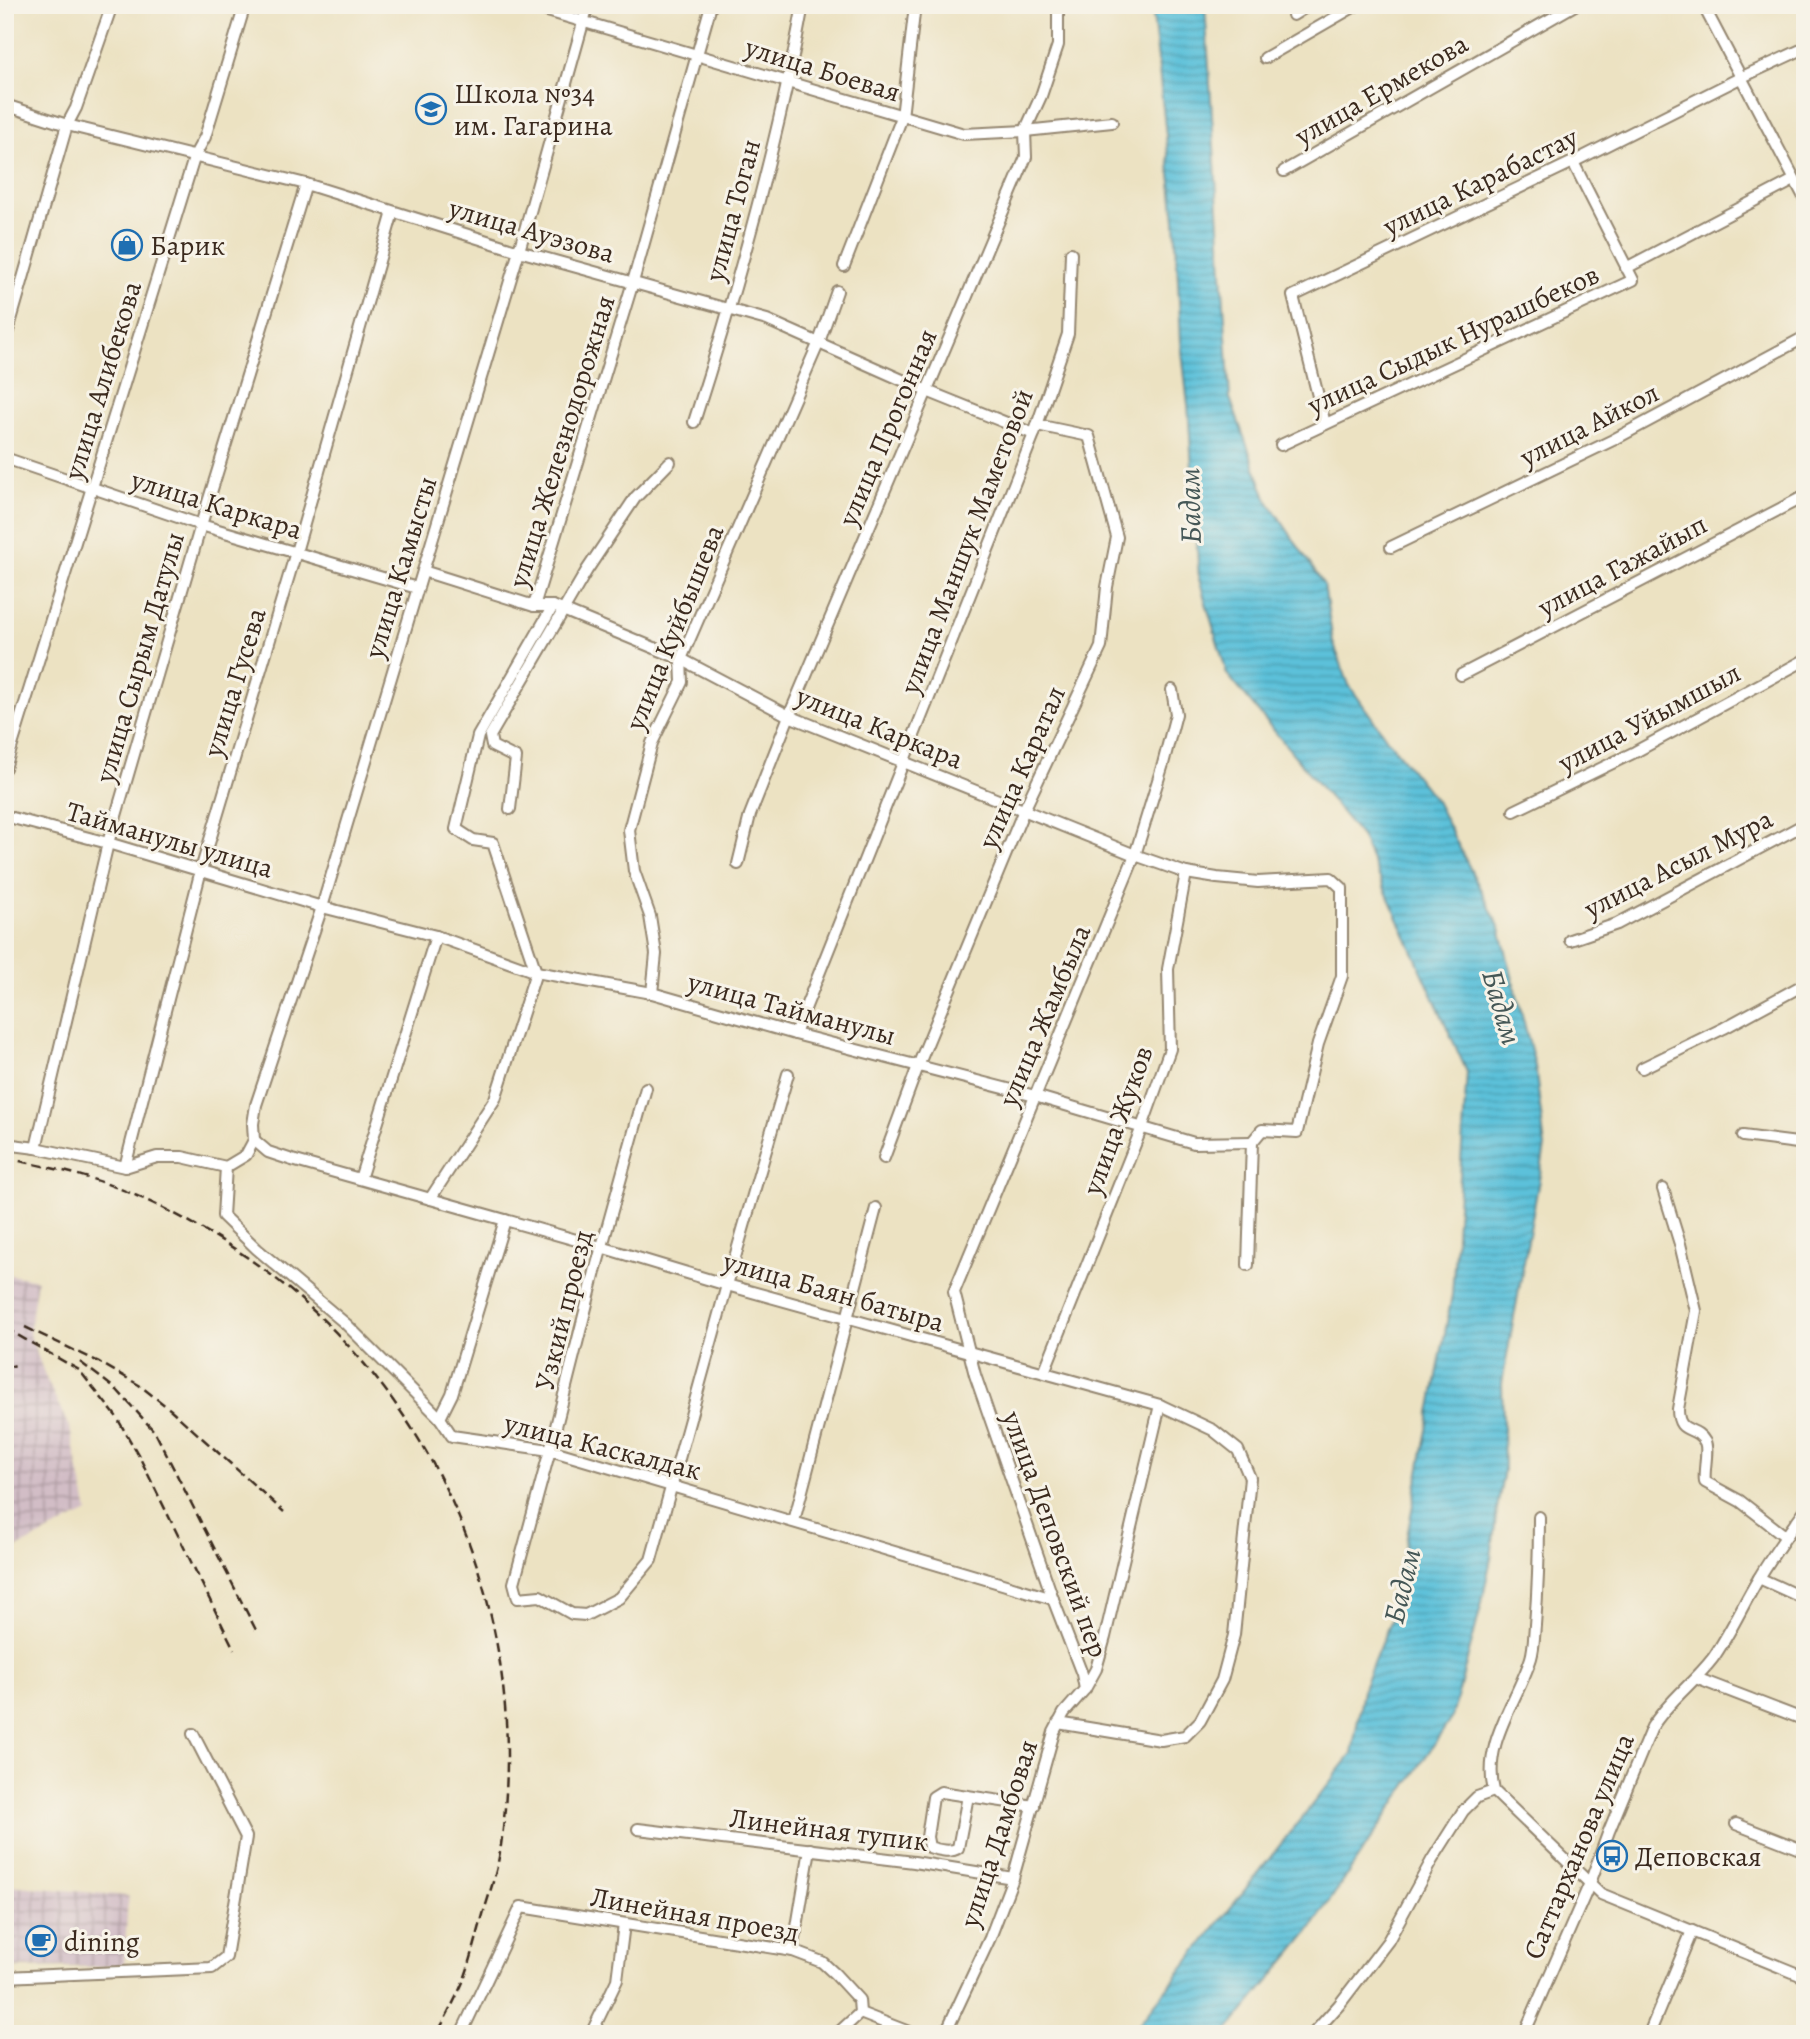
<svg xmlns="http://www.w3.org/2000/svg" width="1810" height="2039" viewBox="0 0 1810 2039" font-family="Alegreya,serif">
<defs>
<pattern id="industrial-grid" width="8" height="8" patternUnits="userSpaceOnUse" patternTransform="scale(1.75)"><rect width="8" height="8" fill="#d2bdc6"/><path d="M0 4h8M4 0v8" fill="none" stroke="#ac9aa0"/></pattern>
<pattern id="water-rules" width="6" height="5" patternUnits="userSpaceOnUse" patternTransform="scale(1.75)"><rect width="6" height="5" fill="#5cc1da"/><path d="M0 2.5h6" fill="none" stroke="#4d9db0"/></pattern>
</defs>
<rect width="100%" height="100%" fill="#f7f3e8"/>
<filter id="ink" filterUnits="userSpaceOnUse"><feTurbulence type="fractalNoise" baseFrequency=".0143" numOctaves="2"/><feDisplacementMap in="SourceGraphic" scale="14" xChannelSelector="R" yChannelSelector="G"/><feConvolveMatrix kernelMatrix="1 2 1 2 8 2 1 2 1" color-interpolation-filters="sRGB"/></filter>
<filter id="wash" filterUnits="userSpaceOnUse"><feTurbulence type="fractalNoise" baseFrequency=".00686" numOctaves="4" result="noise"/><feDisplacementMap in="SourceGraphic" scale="28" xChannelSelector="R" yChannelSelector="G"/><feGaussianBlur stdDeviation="1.57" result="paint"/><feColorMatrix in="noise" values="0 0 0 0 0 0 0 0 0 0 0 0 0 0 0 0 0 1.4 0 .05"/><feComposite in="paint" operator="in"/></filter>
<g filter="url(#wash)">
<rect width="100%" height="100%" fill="#ece2c2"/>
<g fill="url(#industrial-grid)">
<path d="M 5,1274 L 37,1280 L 29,1333 L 46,1378 L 70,1429 L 88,1512 L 5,1554 Z"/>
<path d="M 5,1883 L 8,1885 L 128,1896 L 124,1966 L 5,1968 Z"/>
</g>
<path fill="url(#water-rules)" stroke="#4c767c" stroke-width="2" d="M 1152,5 L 1205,5 L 1230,398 L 1266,498 L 1324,585 L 1333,642 L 1349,685 L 1387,739 L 1436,801 L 1500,928 L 1535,1066 L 1545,1147 L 1502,1383 L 1504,1470 L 1497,1509 L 1491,1558 L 1481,1607 L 1452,1717 L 1309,1932 L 1225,2034 L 1131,2034 L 1352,1754 L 1364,1685 L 1392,1617 L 1452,1295 L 1467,1072 L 1361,836 L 1227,674 L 1199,579 L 1188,405 L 1181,342 L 1175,220 Z"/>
</g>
<g filter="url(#ink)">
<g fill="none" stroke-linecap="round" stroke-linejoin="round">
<g stroke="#948670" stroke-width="14">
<g id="minor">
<path d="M 527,5 L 964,134 L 1025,131 L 1112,122"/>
<path d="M 1703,5 L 1805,199"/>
<path d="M 1293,15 L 1309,5"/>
<path d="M 1265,58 L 1357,5"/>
<path d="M 5,105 L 67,125 L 306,184 L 519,251 L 767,320 L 927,391 L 1034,434"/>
<path d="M 1284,171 L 1575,5"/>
<path d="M 844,266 L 902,117 L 915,5"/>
<path d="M 1626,268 L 1794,180"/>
<path d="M 5,341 L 67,125 L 76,108 L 112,5"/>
<path d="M 694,422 C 738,285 777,147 803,5"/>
<path d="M 1325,424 L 1293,296 L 1573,162 L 1740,78 L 1805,48"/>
<path d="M 1281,445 L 1633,280 L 1573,162"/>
<path d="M 5,458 L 201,525 L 417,588"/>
<path d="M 1391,547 L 1613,440 L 1805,337"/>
<path d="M 423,571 L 534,606 L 553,606 L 681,659 L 789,716 L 1135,855 L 1186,873 L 1217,878 L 1258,882 L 1331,878 L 1342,888 L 1342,976 L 1318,1044 L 1297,1132 L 1262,1130 L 1252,1142 L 1248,1265"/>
<path d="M 534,606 L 633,282 L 711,5"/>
<path d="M 1461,675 L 1805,496"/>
<path d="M 5,768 L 195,155 L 205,137 L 245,5"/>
<path d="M 510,809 L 516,758 L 492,746 L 490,736 L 587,570 L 635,498 L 670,462"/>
<path d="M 1514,811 L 1635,752 L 1805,660"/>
<path d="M 5,816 L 108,843 L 322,907 L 436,936 L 536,972 L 652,993 L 795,1034 L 1035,1096 L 1194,1143 L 1252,1142"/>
<path d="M 738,864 L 750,815 L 789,716 L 1026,157 L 1025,131 L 1041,96 L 1058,45 L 1058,5"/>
<path d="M 1570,940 L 1617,924 L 1805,824"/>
<path d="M 652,993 L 656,954 L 650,916 L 634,871 L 629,830 L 652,743 L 682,682 L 681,659 L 819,342 L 837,291"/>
<path d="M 795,1034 L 1034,434 L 1068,334 L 1071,253"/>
<path d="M 1642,1068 L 1724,1028 L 1805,984"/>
<path d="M 646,1088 L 596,1268 L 550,1450 L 514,1583 L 518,1598 L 540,1596 L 572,1614 L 586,1615 L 619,1598 L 651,1560 L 727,1285 L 788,1074"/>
<path d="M 1743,1136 L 1805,1144"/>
<path d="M 254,1140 L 268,1152 L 292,1160 L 601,1247 L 727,1285 L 1160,1405 L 1213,1430 L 1238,1450 L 1250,1478 L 1234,1635 L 1222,1680 L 1200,1721 L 1185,1736 L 1161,1740 L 1058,1723"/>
<path d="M 254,1140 L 253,1124 L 256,1105 L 322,907 L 423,571 L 519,251 L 588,5"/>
<path d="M 5,1144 L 36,1148 L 125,1167 L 157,1157 L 182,1157 L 226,1167 L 246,1155 L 254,1140"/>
<path d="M 36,1148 L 108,843 L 201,525 L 306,184"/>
<path d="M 884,1158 L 918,1066 L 1024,810 L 1101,647 L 1107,587 L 1117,537 L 1089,436 L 1037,425"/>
<path d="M 125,1167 L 201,870 L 296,552 L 393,212"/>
<path d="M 226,1167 L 223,1216 L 257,1249 L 346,1324 L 440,1418 L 452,1436 L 550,1450 L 1053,1599"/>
<path d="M 360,1179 L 436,936"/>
<path d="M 1663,1189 L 1680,1244 L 1696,1311 L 1678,1409 C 1678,1436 1695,1424 1705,1442 C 1709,1450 1703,1471 1705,1482 L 1740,1501 L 1785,1536"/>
<path d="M 430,1199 L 495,1099 L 536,972 L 493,843 L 473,840 L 456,829 L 478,736 L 553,606"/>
<path d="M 1044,1372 L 1142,1127 L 1170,1049 L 1168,969 L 1186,873"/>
<path d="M 440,1418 L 452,1394 L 505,1220"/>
<path d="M 1539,1517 C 1539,1553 1538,1589 1535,1625 C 1534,1636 1534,1648 1531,1658 C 1517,1702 1482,1743 1494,1791 L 1601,1894 L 1805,1977"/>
<path d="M 794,1521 L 876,1208"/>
<path d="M 1759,1578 L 1805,1599"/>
<path d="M 1696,1678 L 1805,1720"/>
<path d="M 1085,1689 L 1096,1669 L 1105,1637 L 1160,1405"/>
<path d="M 968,1796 L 958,1848 C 951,1853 937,1850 929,1847 L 927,1837 L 933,1797 L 941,1792 L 1034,1806"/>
<path d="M 1736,1824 L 1805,1851"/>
<path d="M 638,1829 L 914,1862 L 1013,1878"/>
<path d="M 793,1951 L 810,1849"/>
<path d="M 5,1977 L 212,1968 L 226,1957 L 246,1837 L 193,1734"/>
<path d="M 461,2034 L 521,1907 L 793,1951 L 822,1962 L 835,1974 L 859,2000 L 860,2013 L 914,2034"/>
<path d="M 591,2034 L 617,1980 L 624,1924"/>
<path d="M 837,2034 L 860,2013"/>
<path d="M 945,2034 L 990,1938 L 1013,1878 L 1054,1732 L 1064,1713 L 1085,1689 L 1082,1674 L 1053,1599 L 975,1375 L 954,1292 L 1135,855 L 1163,764 L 1176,714 L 1172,690"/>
<path d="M 1313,2034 L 1339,2005 L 1388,1941 L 1432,1860 L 1463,1811 L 1477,1797 L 1494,1791"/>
<path d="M 1524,2034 L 1590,1883 L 1609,1831 L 1652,1727 C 1669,1700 1694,1683 1713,1658 C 1731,1632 1743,1604 1759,1578 C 1773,1554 1789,1532 1805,1510"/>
<path d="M 1649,2034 L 1692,1931"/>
</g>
</g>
<use href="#minor" stroke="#fff" stroke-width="10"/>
<g stroke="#3b2a1e" stroke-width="2.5" stroke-dasharray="10 5" stroke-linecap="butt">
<path d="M 5,1158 C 50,1167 95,1177 137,1196 C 394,1308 539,1566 501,1845 C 498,1868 491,1889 484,1911 C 477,1935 472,1959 463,1982 C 455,2000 446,2017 437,2034"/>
<path d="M 25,1327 L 99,1362 L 139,1385 L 171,1410 L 284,1512"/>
<path d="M 5,1328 L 79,1370 L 116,1416 L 139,1456 L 234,1649"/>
<path d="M 80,1362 L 117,1390 L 155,1432 L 256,1630"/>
<path d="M 5,1368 L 19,1364"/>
</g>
</g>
</g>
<defs>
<g id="school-ring" transform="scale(1.575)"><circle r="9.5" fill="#f7f3e8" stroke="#1f6fb2" stroke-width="1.5"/><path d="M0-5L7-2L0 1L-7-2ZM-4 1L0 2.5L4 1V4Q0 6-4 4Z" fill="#1f6fb2"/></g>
<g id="shop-ring" transform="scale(1.575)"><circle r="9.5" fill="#f7f3e8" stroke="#1f6fb2" stroke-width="1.5"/><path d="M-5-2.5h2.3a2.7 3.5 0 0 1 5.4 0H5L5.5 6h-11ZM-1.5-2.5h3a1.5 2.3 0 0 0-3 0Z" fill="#1f6fb2"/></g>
<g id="bus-ring" transform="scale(1.575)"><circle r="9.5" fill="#f7f3e8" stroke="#1f6fb2" stroke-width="1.5"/><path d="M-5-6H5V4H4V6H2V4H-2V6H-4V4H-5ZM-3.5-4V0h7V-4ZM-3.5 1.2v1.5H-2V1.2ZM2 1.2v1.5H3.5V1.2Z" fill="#1f6fb2"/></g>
<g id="cafe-ring" transform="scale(1.575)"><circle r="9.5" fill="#f7f3e8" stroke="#1f6fb2" stroke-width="1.5"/><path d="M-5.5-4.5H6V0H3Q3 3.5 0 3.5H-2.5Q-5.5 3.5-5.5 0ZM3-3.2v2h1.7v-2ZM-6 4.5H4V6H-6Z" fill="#1f6fb2"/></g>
</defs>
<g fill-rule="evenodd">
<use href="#school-ring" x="431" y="109"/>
<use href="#shop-ring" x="127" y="245"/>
<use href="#bus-ring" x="1612" y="1856"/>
<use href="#cafe-ring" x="41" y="1941"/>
</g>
<g text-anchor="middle" stroke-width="6" stroke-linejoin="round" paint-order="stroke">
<g font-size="28" fill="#3b2a1e" stroke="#f7f3e8">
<text transform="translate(823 69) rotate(17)" y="10">улица Боевая</text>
<text transform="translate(1381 89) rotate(-30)" y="10">улица Ермекова</text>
<text transform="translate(1480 181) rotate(-26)" y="10">улица Карабастау</text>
<text transform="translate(732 210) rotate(-75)" y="10">улица Тоган</text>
<text transform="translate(532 230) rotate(16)" y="10">улица Ауэзова</text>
<text transform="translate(1453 339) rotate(-25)" y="10">улица Сыдык Нурашбеков</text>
<text transform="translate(102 380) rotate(-73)" y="10">улица Алибекова</text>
<text transform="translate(1589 424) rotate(-27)" y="10">улица Айкол</text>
<text transform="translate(887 427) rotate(-67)" y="10">улица Прогонная</text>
<text transform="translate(561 441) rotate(-73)" y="10">улица Железнодорожная</text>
<text transform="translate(217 504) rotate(17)" y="10">улица Каркара</text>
<text transform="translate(966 541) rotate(-69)" y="10">улица Маншук Маметовой</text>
<text transform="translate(1622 565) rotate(-28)" y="10">улица Гажайып</text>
<text transform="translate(400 567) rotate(-73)" y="10">улица Камысты</text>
<text transform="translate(674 627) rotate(-68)" y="10">улица Куйбышева</text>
<text transform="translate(139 657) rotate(-74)" y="10">улица Сырым Датулы</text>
<text transform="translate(234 682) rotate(-73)" y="10">улица Гусева</text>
<text transform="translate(1649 717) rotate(-28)" y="10">улица Уйымшыл</text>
<text transform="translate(880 727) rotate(22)" y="10">улица Каркара</text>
<text transform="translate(1021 767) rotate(-66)" y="10">улица Каратал</text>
<text transform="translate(170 839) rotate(16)" y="10">Тайманулы улица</text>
<text transform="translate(1678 863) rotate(-27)" y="10">улица Асыл Мура</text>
<text transform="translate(792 1008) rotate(15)" y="10">улица Тайманулы</text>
<text transform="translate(1044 1015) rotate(-67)" y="10">улица Жамбыла</text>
<text transform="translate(1117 1120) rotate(-70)" y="10">улица Жуков</text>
<text transform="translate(834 1291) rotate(16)" y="10">улица Баян батыра</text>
<text transform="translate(563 1310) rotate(-76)" y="10">Узкий проезд</text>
<text transform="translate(603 1446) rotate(14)" y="10">улица Каскалдак</text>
<text transform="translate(1056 1534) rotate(70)" y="10">улица Деповский пер</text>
<text transform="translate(829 1829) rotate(7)" y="10">Линейная тупик</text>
<text transform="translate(998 1833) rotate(-72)" y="10">улица Дамбовая</text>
<text transform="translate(1578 1846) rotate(-67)" y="10">Саттарханова улица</text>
<text transform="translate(695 1914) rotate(10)" y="10">Линейная проезд</text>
</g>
<g font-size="28" fill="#3b2a1e" stroke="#f7f3e8" text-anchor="start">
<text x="454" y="103">Школа №34<tspan x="454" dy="32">им. Гагарина</tspan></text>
<text x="150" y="255">Барик</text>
<text x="1635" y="1866">Деповская</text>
<text x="64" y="1951">dining</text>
</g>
<g font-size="30" font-style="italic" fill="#455756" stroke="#f7f3e8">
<text transform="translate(1190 506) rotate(-91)" y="10">Бадам</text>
<text transform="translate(1502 1007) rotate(74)" y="10">Бадам</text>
<text transform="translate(1402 1586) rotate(-76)" y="10">Бадам</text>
</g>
</g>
<rect width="1810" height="2039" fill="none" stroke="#f7f3e8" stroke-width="28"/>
</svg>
